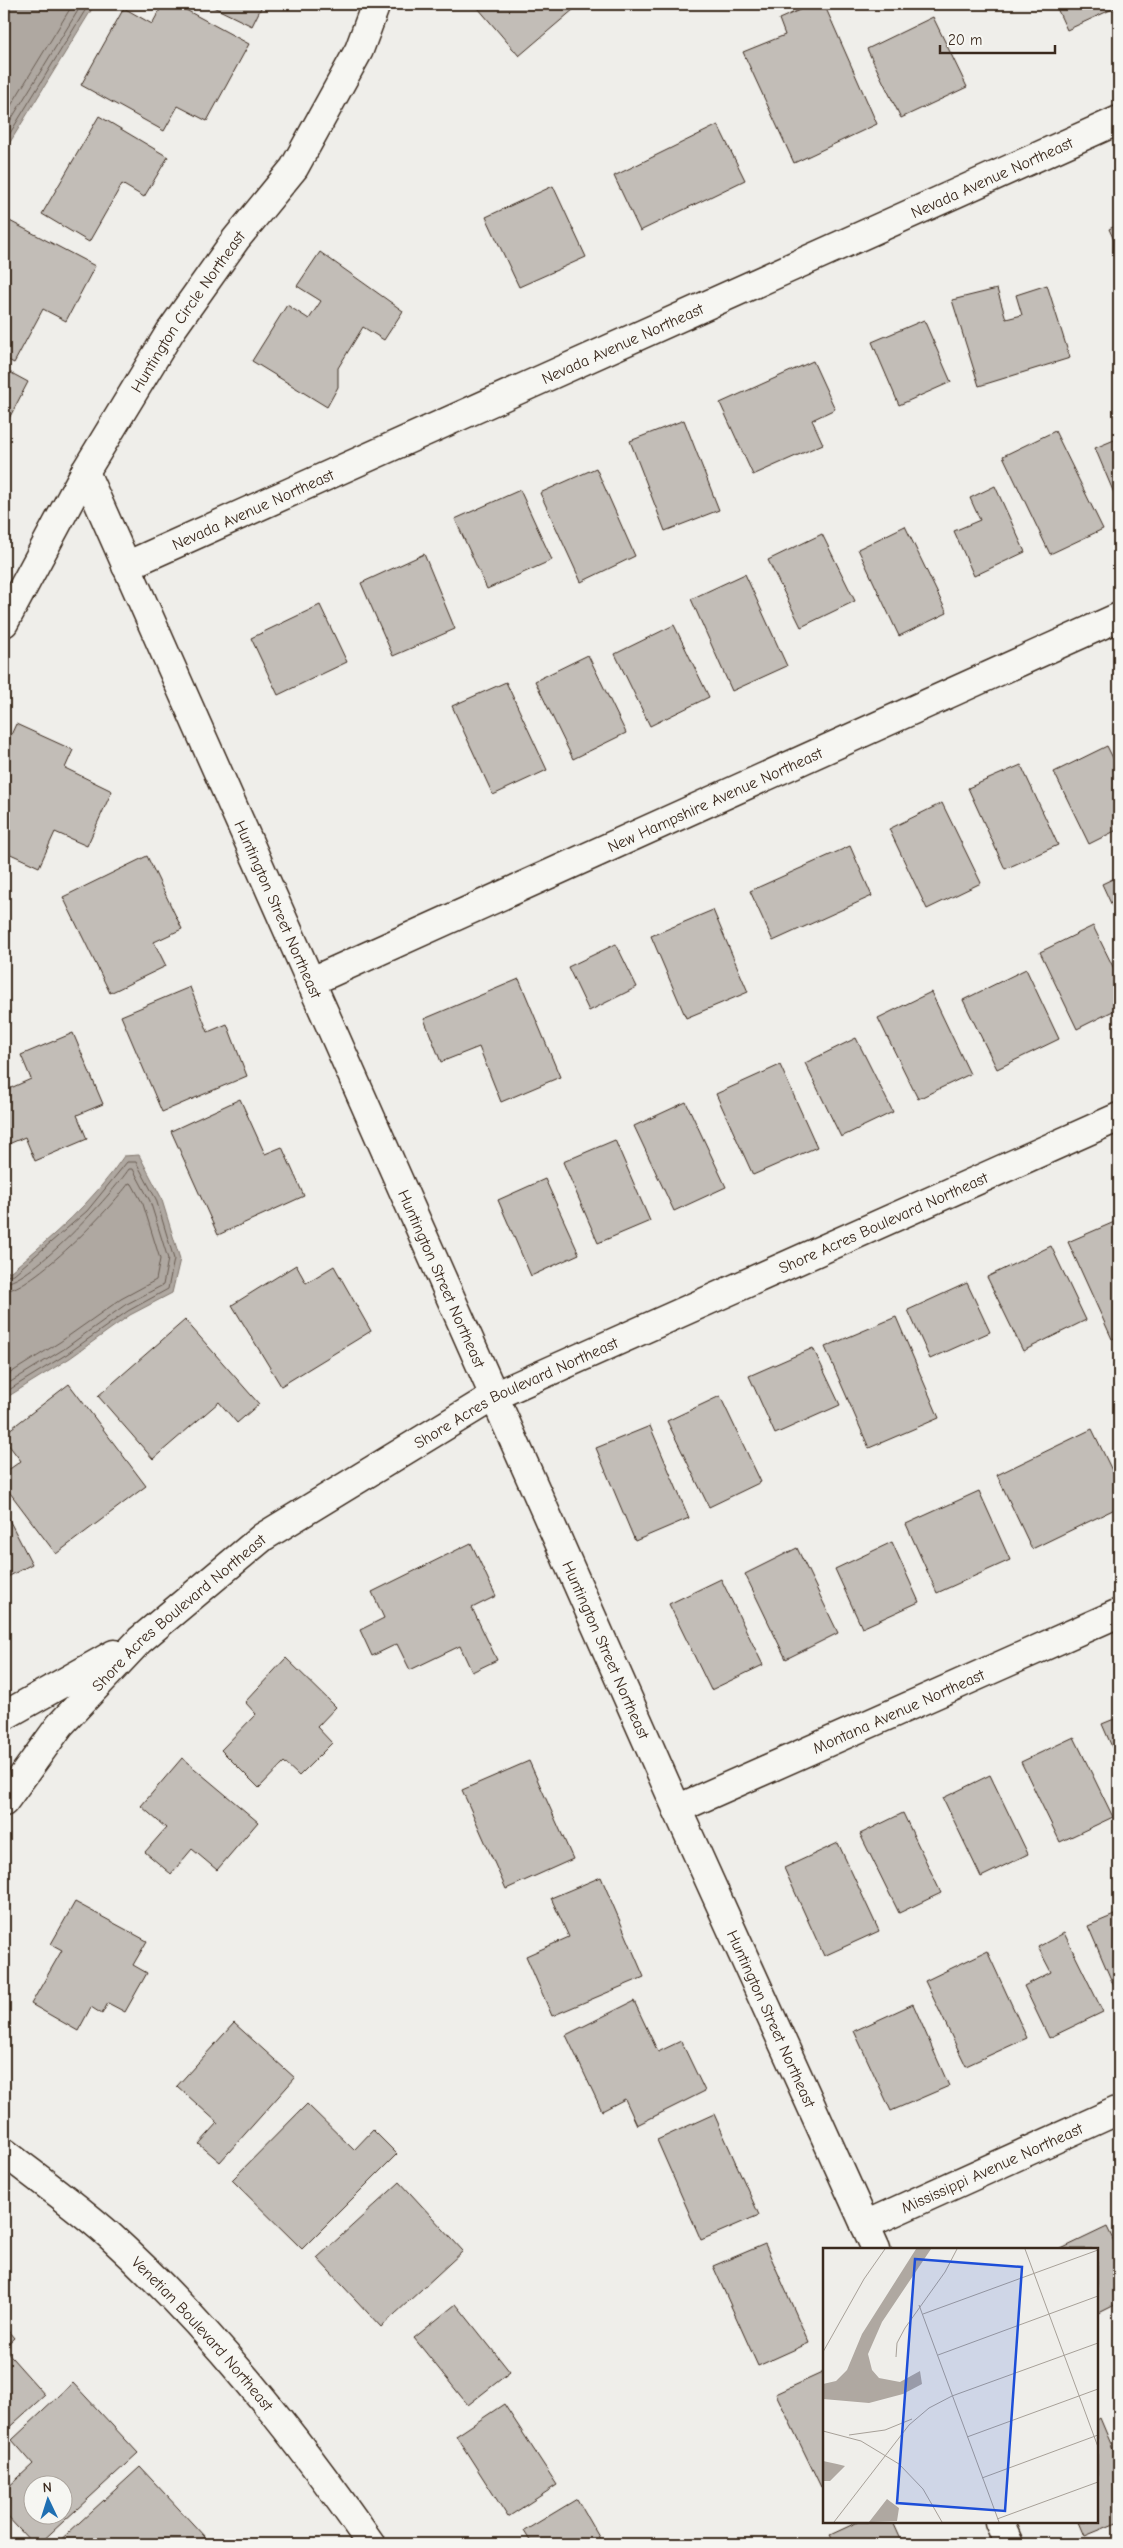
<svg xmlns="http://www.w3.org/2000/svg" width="1123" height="2548" viewBox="0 0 1123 2548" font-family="'Comic Neue',sans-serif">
<rect width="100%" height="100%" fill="#efeeea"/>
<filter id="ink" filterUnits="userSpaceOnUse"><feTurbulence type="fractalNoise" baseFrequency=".02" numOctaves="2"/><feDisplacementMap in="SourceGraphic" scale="10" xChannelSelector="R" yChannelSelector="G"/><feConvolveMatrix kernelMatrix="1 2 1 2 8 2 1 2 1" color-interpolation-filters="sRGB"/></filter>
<g filter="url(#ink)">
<g fill="#afa8a1" stroke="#81766d">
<path d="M 4,4 L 95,4 L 4,152 Z"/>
<path d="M 139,1155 L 161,1197 L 180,1259 L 172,1293 L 130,1315 L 70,1358 L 4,1399 L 4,1273 L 11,1271 C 53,1236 93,1202 124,1156 Z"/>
</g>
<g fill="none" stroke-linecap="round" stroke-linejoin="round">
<g stroke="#695c52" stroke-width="1">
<path d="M 4,117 L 73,4"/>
<path d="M 4,131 L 82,4"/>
<path d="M 4,143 L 89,4"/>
<path d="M 4,1277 L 14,1274 L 87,1211 L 127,1162 L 136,1162 L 156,1199 L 174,1259 L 168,1289 L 128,1311 L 67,1354 L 4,1393"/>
<path d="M 4,1283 C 32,1282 112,1194 129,1169 L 133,1169 L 150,1201 L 168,1259 L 163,1285 L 125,1305 L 64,1349 L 4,1386"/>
<path d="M 4,1291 C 32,1290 111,1208 129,1183 L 132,1184 L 143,1204 L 160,1259 L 156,1280 L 121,1299 L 60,1342 L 4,1377"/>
</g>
</g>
<g fill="#c2bdb7" stroke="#3b2a1e" fill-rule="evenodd">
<path d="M 163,4 L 175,4 L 249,44 L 207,121 L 178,106 L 164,131 L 81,85 L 124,8 L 152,24 Z"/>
<path d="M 207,4 L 263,4 L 252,26 Z"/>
<path d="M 483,4 L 570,4 L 574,9 L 519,56 L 478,8 Z"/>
<path d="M 813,4 L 824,4 L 877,124 L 794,163 L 743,52 L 785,35 L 779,19 Z"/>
<path d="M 1055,4 L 1119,4 L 1119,6 L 1067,30 Z"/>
<path d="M 933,17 L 967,87 L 901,118 L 867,49 Z"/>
<path d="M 99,116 L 168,157 L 144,197 L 122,184 L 89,242 L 42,214 Z"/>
<path d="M 718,125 L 745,180 L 640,231 L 614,176 Z"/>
<path d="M 553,186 L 586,257 L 519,287 L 486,217 Z"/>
<path d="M 4,218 L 95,266 L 66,321 L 43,309 L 14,363 L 4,358 Z"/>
<path d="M 1119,224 L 1119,251 L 1109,229 Z"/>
<path d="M 320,252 L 403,311 L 384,340 L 363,327 L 338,368 L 338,387 L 327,407 L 252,361 L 287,305 L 309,319 L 321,301 L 297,286 Z"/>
<path d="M 1047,285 L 1070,358 L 979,386 L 952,300 L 997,289 L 1006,319 L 1022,315 L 1016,295 Z"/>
<path d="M 924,320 L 951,382 L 899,405 L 872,342 Z"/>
<path d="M 813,361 L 835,409 L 812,420 L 823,444 L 753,475 L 720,403 Z"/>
<path d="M 4,369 L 28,382 L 4,428 Z"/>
<path d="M 684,420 L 719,510 L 665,531 L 630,441 Z"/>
<path d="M 1055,431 L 1103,529 L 1050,554 L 1003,456 Z"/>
<path d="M 1119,438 L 1119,505 L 1095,448 Z"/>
<path d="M 596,468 L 635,556 L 581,582 L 540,493 Z"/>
<path d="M 995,486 L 1025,552 L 974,576 L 954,531 L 980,520 L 970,498 Z"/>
<path d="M 520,490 L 552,560 L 487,589 L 455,519 Z"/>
<path d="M 905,526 L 947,613 L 899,636 L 858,549 Z"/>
<path d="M 822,534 L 855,601 L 801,627 L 768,560 Z"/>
<path d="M 424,554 L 455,629 L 393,656 L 361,583 Z"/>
<path d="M 745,574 L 787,666 L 732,691 L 691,599 Z"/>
<path d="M 320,605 L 347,662 L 278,695 L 251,638 Z"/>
<path d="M 674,625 L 709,697 L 650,726 L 615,654 Z"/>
<path d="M 588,655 L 626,733 L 573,759 L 535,681 Z"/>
<path d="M 506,682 L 547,770 L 493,795 L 452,706 Z"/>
<path d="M 16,724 L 73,750 L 65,768 L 112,791 L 87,846 L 55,832 L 39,867 L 4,851 L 4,750 Z"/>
<path d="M 1107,746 L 1119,770 L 1119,829 L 1089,844 L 1054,772 Z"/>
<path d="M 1021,765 L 1058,845 L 1005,869 L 968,788 Z"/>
<path d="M 942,803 L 981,883 L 927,909 L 889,829 Z"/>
<path d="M 850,846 L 872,896 L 773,941 L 750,891 Z"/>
<path d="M 147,856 L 182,929 L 154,942 L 166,966 L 110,993 L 63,897 Z"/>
<path d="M 1119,876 L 1119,921 L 1102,884 Z"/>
<path d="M 713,910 L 748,992 L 686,1018 L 651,936 Z"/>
<path d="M 1093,926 L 1119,979 L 1119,1008 L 1077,1029 L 1040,952 Z"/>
<path d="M 616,944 L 637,987 L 589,1011 L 568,967 Z"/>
<path d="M 1026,969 L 1059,1039 L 997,1069 L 963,1000 Z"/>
<path d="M 519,979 L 560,1077 L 501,1102 L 479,1047 L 441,1062 L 424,1019 Z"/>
<path d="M 190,987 L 208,1032 L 227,1024 L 247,1076 L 162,1112 L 121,1016 Z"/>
<path d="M 931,992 L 970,1074 L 918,1099 L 878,1018 Z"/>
<path d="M 73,1033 L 103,1104 L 77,1115 L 87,1139 L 35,1161 L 25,1137 L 4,1146 L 4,1091 L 31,1079 L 21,1055 Z"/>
<path d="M 856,1038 L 893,1112 L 841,1137 L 805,1063 Z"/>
<path d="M 780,1065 L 817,1147 L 753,1175 L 716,1094 Z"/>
<path d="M 240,1099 L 265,1154 L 282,1147 L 304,1196 L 218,1235 L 171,1131 Z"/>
<path d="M 686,1102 L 726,1187 L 674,1211 L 634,1126 Z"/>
<path d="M 615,1140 L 650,1221 L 598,1243 L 563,1162 Z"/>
<path d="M 545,1179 L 579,1254 L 531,1276 L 498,1200 Z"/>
<path d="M 1119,1220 L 1119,1336 L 1112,1339 L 1068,1242 Z"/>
<path d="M 1051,1246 L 1086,1320 L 1023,1351 L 987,1277 Z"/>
<path d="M 296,1265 L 306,1283 L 334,1266 L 371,1331 L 281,1386 L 232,1305 Z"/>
<path d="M 967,1283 L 990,1332 L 930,1359 L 908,1310 Z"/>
<path d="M 896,1317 L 939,1418 L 869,1448 L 825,1347 Z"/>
<path d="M 185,1320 L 259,1404 L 237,1423 L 219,1402 L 153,1459 L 98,1396 Z"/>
<path d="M 813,1348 L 840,1405 L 775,1434 L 749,1376 Z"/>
<path d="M 69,1384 L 146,1486 L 56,1554 L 4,1485 L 4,1473 L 21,1461 L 4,1439 L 4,1434 Z"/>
<path d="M 720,1396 L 761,1482 L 709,1507 L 667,1421 Z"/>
<path d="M 650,1426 L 689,1518 L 635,1541 L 596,1448 Z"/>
<path d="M 1092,1429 L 1119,1485 L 1119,1507 L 1032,1549 L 997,1475 Z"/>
<path d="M 979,1491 L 1010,1560 L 937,1593 L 906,1524 Z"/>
<path d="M 4,1510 L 32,1564 L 4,1579 Z"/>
<path d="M 892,1542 L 919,1602 L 862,1628 L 835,1569 Z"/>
<path d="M 471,1543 L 496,1596 L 472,1608 L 497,1660 L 472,1672 L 460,1646 L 410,1670 L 397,1644 L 372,1656 L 360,1630 L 384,1618 L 372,1592 Z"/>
<path d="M 797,1548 L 838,1633 L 786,1659 L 745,1574 Z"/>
<path d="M 721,1579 L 763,1665 L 711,1690 L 669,1604 Z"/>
<path d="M 286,1658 L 336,1707 L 317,1727 L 332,1743 L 299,1776 L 284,1762 L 259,1788 L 221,1750 L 256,1714 L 245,1702 Z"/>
<path d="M 1119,1717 L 1119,1763 L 1102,1724 Z"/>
<path d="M 1074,1737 L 1113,1817 L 1060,1842 L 1021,1762 Z"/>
<path d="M 182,1758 L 258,1822 L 217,1870 L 192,1849 L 171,1874 L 145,1852 L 166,1828 L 141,1806 Z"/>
<path d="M 529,1761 L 573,1859 L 506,1889 L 462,1790 Z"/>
<path d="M 990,1775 L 1028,1854 L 981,1877 L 943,1798 Z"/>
<path d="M 903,1813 L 941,1893 L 899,1913 L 860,1834 Z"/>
<path d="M 838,1843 L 879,1931 L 824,1956 L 784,1868 Z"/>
<path d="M 601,1877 L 644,1977 L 552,2016 L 526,1956 L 569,1937 L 551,1898 Z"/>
<path d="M 75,1902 L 147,1941 L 133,1965 L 147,1973 L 125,2012 L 108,2003 L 102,2014 L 91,2007 L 78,2031 L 31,2004 L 62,1950 L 51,1944 Z"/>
<path d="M 1119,1913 L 1119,1998 L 1088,1926 Z"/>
<path d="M 1064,1933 L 1103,2012 L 1049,2038 L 1024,1986 L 1051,1972 L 1038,1947 Z"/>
<path d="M 987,1951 L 1027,2038 L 966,2066 L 925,1981 Z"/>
<path d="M 634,2001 L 658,2052 L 681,2041 L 705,2091 L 637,2125 L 625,2099 L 602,2111 L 566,2035 Z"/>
<path d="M 913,2004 L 949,2086 L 891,2111 L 854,2031 Z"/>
<path d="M 234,2023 L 295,2078 L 220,2162 L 199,2144 L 218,2123 L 177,2086 Z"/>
<path d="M 307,2104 L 354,2150 L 373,2130 L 397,2154 L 302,2249 L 232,2180 Z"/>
<path d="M 714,2114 L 759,2215 L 701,2240 L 657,2140 Z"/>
<path d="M 400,2182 L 463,2251 L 381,2327 L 317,2258 Z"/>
<path d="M 1107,2227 L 1119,2252 L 1119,2303 L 1097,2314 L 1097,2249 L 1061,2249 Z"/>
<path d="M 765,2244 L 809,2343 L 758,2366 L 713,2266 Z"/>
<path d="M 456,2304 L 510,2372 L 468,2405 L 414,2338 Z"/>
<path d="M 4,2326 L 14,2338 L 4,2347 Z"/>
<path d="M 4,2349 L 45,2395 L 4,2432 Z"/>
<path d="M 824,2372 L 824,2486 L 821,2487 L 776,2394 Z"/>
<path d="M 73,2383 L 138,2453 L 39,2544 L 33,2544 L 4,2513 L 4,2491 L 33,2464 L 12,2440 ZM 32,2486 L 62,2486 L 62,2516 L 32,2516 Z"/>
<path d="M 504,2404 L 557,2485 L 508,2517 L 456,2436 Z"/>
<path d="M 1100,2418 L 1119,2463 L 1119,2522 L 1085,2536 L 1079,2522 L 1097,2522 L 1097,2420 Z"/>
<path d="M 140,2467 L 205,2537 L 197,2544 L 56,2544 Z"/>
<path d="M 577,2499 L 603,2544 L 532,2544 L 524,2531 Z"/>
<path d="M 858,2522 L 893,2522 L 903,2544 L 835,2544 L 830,2535 Z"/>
</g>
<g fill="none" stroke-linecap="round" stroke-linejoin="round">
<g stroke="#3b2a1e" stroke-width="31">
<g id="minor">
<path id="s1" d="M 85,472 L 677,1809 L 876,2249"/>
<path id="s2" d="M 126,566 L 1119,120"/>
<path id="s3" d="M 4,623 L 85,472 L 170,332 L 236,239 L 294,168 L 359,50 L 376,4"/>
<path id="s4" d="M 310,982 L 1119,617"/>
<path d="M 4,1716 L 114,1654"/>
<path id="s5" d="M 4,1802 L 60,1725 L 140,1640 L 263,1537 L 494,1396 L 1119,1117"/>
<path id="s6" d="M 677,1809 L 1119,1613"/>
<path id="s7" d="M 4,2152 C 39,2179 75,2205 108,2234 C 209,2326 294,2433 371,2544"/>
<path id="s8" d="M 865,2225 L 1119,2110"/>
<path d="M 999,2522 L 1009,2544"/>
</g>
</g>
<use href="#minor" stroke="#f6f6f2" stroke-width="28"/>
</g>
</g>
<g text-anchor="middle" stroke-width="4" stroke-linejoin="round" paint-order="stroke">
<g font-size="16" fill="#3b2a1e" stroke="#f6f6f2">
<text dy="6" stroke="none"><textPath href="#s2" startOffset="949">Nevada Avenue Northeast</textPath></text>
<text dy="6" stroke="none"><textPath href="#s3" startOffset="362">Huntington Circle Northeast</textPath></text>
<text dy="6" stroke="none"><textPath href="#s2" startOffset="544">Nevada Avenue Northeast</textPath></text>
<text dy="6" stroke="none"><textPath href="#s2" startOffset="139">Nevada Avenue Northeast</textPath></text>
<text dy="6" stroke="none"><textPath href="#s4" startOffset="444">New Hampshire Avenue Northeast</textPath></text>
<text dy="6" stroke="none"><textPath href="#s1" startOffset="478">Huntington Street Northeast</textPath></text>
<text dy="6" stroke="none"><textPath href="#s5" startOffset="1069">Shore Acres Boulevard Northeast</textPath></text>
<text dy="6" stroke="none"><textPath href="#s1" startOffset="882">Huntington Street Northeast</textPath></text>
<text dy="6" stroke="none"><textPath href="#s5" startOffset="664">Shore Acres Boulevard Northeast</textPath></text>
<text dy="6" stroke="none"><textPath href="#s5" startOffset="259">Shore Acres Boulevard Northeast</textPath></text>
<text dy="6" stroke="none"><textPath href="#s1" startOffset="1288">Huntington Street Northeast</textPath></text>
<text dy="6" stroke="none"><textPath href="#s6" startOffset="242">Montana Avenue Northeast</textPath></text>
<text dy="6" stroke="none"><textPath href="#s1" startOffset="1692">Huntington Street Northeast</textPath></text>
<text dy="6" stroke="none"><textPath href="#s8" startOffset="139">Mississippi Avenue Northeast</textPath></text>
<text dy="6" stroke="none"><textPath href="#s7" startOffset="270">Venetian Boulevard Northeast</textPath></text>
</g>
</g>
<g transform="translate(823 2248)">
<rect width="275" height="275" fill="#efeeea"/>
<path d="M 93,1 L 108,1 L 59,74 L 45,106 L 49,122 L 56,130 L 77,134 L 97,123 L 99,136 L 80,146 L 46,155 L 0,151 L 0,136 L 13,133 L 24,122 L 39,86 ZM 0,213 L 14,216 L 22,218 L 7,233 L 0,233 ZM 64,251 L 76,260 L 74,273 L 46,274 Z" fill="#afa8a1"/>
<path fill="none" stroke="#a7a098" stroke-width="1" d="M 202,1 L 275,199M 96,57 L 176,274M 100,66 L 275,2M 0,104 L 41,31 L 62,1M 115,107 L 275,48M 73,109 L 74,95 L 82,80 L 122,24 L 134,1M 0,183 L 38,193 L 76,216 L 100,241 L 119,274M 26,187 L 62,182 L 89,171M 144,189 L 275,141M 159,230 L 275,187M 174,271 L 275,234M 11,274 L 86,177 L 106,160 L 129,148 L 275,95"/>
<path fill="#1d4ed8" fill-opacity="0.15" stroke="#1d4ed8" stroke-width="2.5" d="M 92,11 L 199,19 L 182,263 L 74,255 Z"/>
<rect width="275" height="275" fill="none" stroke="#3b2a1e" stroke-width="2.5"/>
</g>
<rect width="1123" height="2548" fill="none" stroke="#f6f6f2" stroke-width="20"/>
<rect x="10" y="10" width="1103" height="2528" fill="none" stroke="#3b2a1e" stroke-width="2" filter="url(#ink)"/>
<g transform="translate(48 2500) rotate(356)"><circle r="24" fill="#f6f6f2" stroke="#aba49d"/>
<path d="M0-4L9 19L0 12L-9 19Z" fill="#1f6fb2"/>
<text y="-8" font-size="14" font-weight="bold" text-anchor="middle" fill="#3b2a1e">N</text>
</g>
<path d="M940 45v8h115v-8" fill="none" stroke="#3b2a1e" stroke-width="2.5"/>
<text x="948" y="45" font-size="15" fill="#3b2a1e" stroke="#f6f6f2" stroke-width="4" paint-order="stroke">20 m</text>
</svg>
